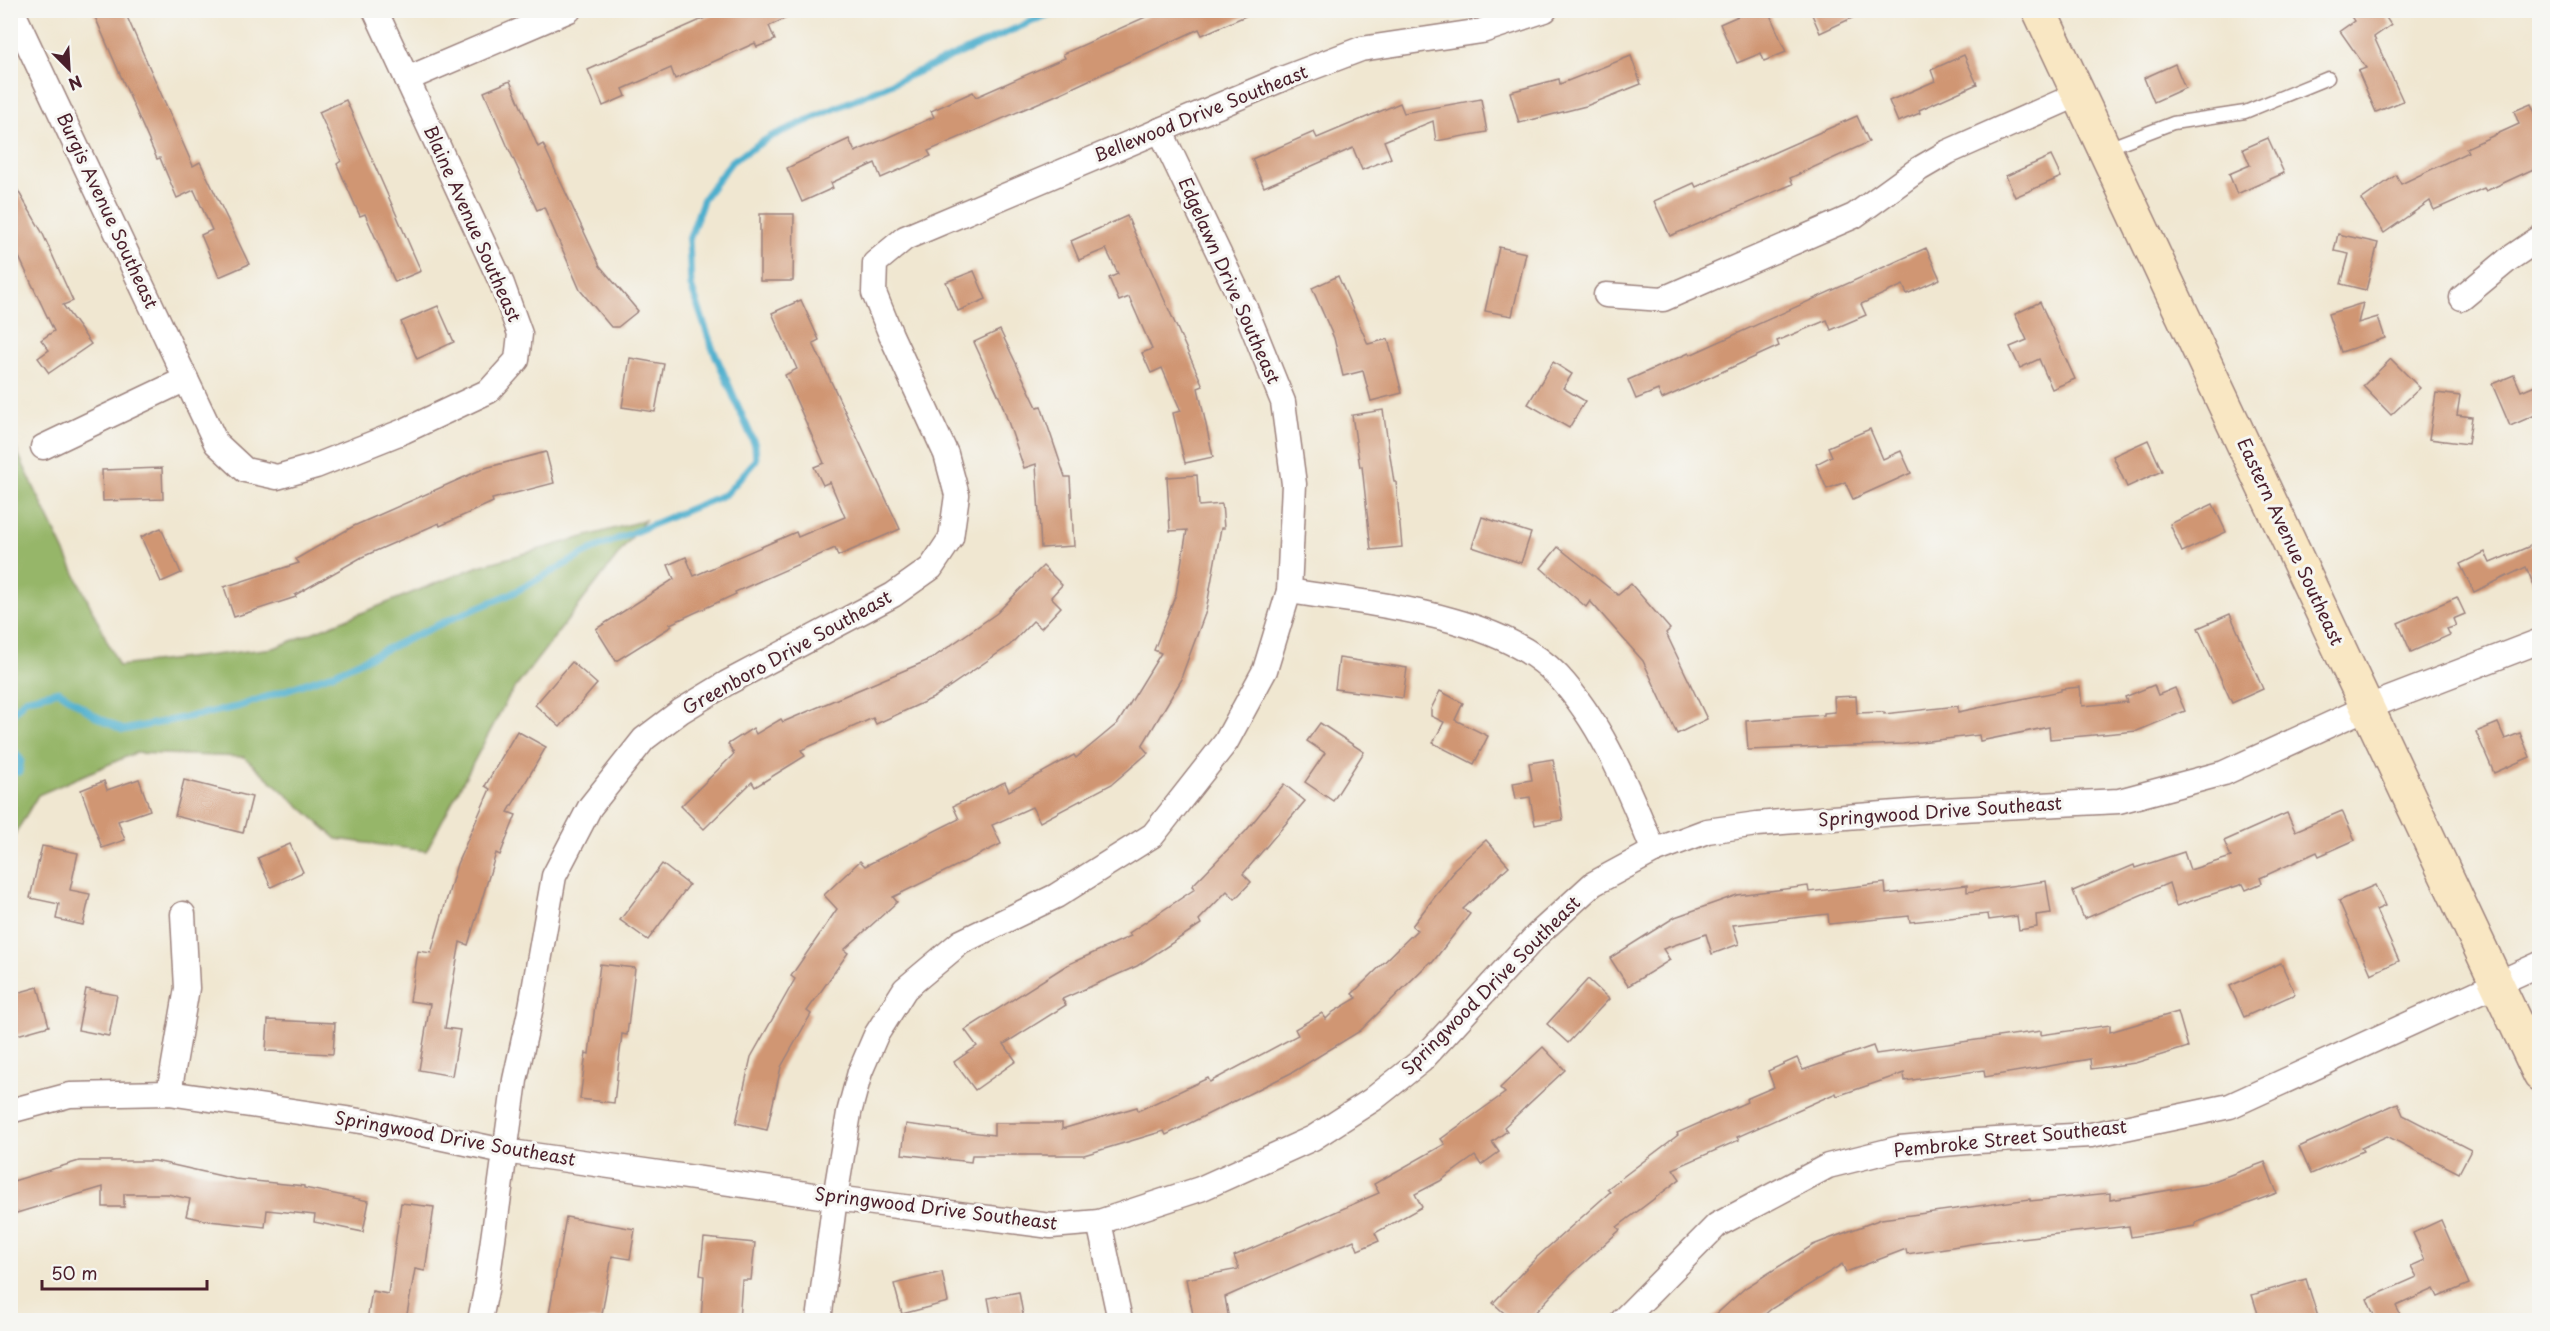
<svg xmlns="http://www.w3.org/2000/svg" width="2550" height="1331" viewBox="0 0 2550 1331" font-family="'Playpen Sans',sans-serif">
<rect width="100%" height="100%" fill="#f6f6f2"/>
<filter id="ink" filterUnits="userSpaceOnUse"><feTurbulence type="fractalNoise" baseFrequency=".0167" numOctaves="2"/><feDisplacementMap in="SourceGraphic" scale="12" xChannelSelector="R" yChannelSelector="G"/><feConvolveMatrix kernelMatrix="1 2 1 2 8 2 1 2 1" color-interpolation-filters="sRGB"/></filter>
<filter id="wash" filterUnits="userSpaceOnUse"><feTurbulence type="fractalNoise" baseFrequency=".008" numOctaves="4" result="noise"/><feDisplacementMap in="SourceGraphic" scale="24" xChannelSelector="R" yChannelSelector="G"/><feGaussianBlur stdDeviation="1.35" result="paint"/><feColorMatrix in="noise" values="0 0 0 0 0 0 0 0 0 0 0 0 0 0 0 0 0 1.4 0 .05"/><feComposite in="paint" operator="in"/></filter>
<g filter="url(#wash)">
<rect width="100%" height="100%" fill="#f0e7d1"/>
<path fill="#96b669" stroke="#706a4a" stroke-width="1.5" d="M 11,439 L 119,666 L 274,648 L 479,566 L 645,520 L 509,696 L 426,851 L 337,839 L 244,757 L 135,753 L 38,795 L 11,841 Z"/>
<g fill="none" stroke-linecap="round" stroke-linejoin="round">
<g stroke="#4eafcd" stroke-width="7">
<path d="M 10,717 L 25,699 L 59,691 L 95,716 L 123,730 L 237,707 L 335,673 L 453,618 L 513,593 L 591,550 L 726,494 L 756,460 L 755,445 L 712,347 L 691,286 L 689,240 L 704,198 L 732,161 L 770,137 L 1058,10"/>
<path d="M 10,745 L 21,760 L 19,772 L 10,772"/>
</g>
</g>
<g id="blocks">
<g fill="#d09673">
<path d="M 92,10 L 124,10 L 193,166 L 200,162 L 249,264 L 219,277 L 201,235 L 212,230 L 194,190 L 177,198 L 160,158 L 157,159 Z"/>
<path d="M 723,10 L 804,10 L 769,26 L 775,40 L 757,47 L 755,43 L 675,79 L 671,68 L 623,89 L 626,96 L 603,106 L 588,70 Z"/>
<path d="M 1161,10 L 1259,10 L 1202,35 L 1199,29 L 1061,93 L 928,151 L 931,156 L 881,178 L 875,163 L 831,183 L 833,188 L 802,202 L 787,168 L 849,139 L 855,152 L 934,117 L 931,111 L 973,92 L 976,97 L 1065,58 L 1063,54 Z"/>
<path d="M 1752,10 L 1768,10 L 1786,52 L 1764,61 L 1761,53 L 1737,63 L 1720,24 Z"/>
<path d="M 1810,10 L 1869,10 L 1820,33 Z"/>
<path d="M 2347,10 L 2381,10 L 2391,25 L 2374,37 L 2403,101 L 2376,112 L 2358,71 L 2366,68 L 2340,31 L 2354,21 Z"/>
<path d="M 1964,55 L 1977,84 L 1919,110 L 1920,113 L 1898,122 L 1889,101 L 1935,81 L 1931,70 Z"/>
<path d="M 1631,56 L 1641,84 L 1586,106 L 1519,123 L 1510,92 L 1559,79 L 1560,84 Z"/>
<path d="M 2175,64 L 2185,88 L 2154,102 L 2144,78 Z"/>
<path d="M 510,81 L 538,147 L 543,144 L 600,266 L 638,311 L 618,327 L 611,327 L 580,290 L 544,207 L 537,210 L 507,145 L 484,92 Z"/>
<path d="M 1481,99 L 1487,132 L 1436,141 L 1433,121 L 1384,141 L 1391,158 L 1362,170 L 1353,148 L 1264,187 L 1252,159 L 1314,132 L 1317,138 L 1400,103 L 1404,113 Z"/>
<path d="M 346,100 L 421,271 L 395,282 L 365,214 L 360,216 L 337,164 L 341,161 L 319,112 Z"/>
<path d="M 2531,104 L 2540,123 L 2540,166 L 2486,191 L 2484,188 L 2434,210 L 2430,201 L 2384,233 L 2361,200 L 2396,175 L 2401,184 L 2468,152 L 2466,148 L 2519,124 L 2514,111 Z"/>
<path d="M 1857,116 L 1869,142 L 1790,178 L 1793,184 L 1670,236 L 1654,201 L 1694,183 L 1696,187 Z"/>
<path d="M 2268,138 L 2284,173 L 2237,194 L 2229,174 L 2250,165 L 2243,149 Z"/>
<path d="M 2051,156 L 2061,177 L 2015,197 L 2006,176 Z"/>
<path d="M 10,177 L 42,232 L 73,301 L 63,305 L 91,344 L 49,373 L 38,358 L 49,350 L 41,340 L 54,331 L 10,238 Z"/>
<path d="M 760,214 L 794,214 L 793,281 L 760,281 Z"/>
<path d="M 1127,216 L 1203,386 L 1198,388 L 1213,457 L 1185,463 L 1173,413 L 1181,411 L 1162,368 L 1151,373 L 1142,353 L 1152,349 L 1129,297 L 1119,301 L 1109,278 L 1118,274 L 1106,249 L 1079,260 L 1071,241 Z"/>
<path d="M 2338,234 L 2378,243 L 2366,290 L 2341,284 L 2349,254 L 2334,251 Z"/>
<path d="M 1499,247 L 1526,253 L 1512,316 L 1485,311 Z"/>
<path d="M 1926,248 L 1940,279 L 1907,294 L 1903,285 L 1861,304 L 1866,315 L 1831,330 L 1827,320 L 1777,341 L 1779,346 L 1662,399 L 1658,390 L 1636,399 L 1628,380 L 1689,353 L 1690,355 Z"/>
<path d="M 974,271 L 986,299 L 958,311 L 946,282 Z"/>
<path d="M 1338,276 L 1368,344 L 1388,339 L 1402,393 L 1371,401 L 1363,371 L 1343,376 L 1334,338 L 1312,288 Z"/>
<path d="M 801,300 L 819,340 L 813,343 L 900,529 L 838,556 L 835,548 L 735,592 L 736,594 L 670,624 L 672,626 L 616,661 L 596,629 L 674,579 L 668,565 L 686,557 L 694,576 L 796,532 L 798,537 L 845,517 L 830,482 L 823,485 L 814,467 L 824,463 L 785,375 L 797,369 L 772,313 Z"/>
<path d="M 2040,302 L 2075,379 L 2052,389 L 2039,359 L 2020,368 L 2010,347 L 2027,340 L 2015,314 Z"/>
<path d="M 2363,303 L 2358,323 L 2378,317 L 2385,338 L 2341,352 L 2328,314 Z"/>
<path d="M 438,306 L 454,342 L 417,359 L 401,322 Z"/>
<path d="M 1000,330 L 1037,407 L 1041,406 L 1065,477 L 1070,477 L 1074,546 L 1041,548 L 1036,464 L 1024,468 L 1001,401 L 974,342 Z"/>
<path d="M 630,358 L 664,364 L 655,412 L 622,407 Z"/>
<path d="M 2391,359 L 2420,388 L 2391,415 L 2363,386 Z"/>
<path d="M 1553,362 L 1572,374 L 1563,388 L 1585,401 L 1569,428 L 1528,404 Z"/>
<path d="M 2514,375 L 2521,391 L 2540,383 L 2540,413 L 2510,426 L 2492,384 Z"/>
<path d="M 2436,393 L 2460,396 L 2457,415 L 2472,417 L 2468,444 L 2429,439 Z"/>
<path d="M 1383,410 L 1394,482 L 1396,482 L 1402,547 L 1371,550 L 1362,466 L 1360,467 L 1352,415 Z"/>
<path d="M 1870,429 L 1883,459 L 1901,451 L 1911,473 L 1853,499 L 1845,482 L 1827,489 L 1816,464 L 1832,456 L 1828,447 Z"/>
<path d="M 2148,440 L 2162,471 L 2127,487 L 2113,456 Z"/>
<path d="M 546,452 L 554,483 L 492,499 L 493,502 L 440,526 L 439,523 L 362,557 L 295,595 L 296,597 L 234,617 L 224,587 L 299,563 L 296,559 L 354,526 L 485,468 Z"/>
<path d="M 162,468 L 163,499 L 103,501 L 102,470 Z"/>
<path d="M 1197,475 L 1199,506 L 1222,504 L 1224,528 L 1221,528 L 1206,611 L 1181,678 L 1182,679 L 1142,746 L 1148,753 L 1112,784 L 1040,822 L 1032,807 L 992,825 L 1001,844 L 893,897 L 897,902 L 844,950 L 848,953 L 807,1011 L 811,1014 L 781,1067 L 767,1130 L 736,1123 L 751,1057 L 795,979 L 791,976 L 837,909 L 824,895 L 860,861 L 865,866 L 959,819 L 953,806 L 1005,782 L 1009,791 L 1074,755 L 1076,758 L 1118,723 L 1161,653 L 1154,650 L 1176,594 L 1187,530 L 1170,531 L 1167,477 Z"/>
<path d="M 2213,504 L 2226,532 L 2182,552 L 2170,524 Z"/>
<path d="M 1482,517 L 1531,533 L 1521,563 L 1472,547 Z"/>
<path d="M 161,528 L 181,573 L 161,582 L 141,537 Z"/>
<path d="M 2540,542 L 2540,599 L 2526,567 L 2474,592 L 2460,564 L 2485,552 L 2490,563 Z"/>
<path d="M 1558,547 L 1618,595 L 1631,584 L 1670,629 L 1666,633 L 1707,719 L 1677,734 L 1643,661 L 1590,601 L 1586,607 L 1541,568 Z"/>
<path d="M 1043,566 L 1062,585 L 1051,597 L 1061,607 L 1041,628 L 1033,621 L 1010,645 L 933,698 L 876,724 L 873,718 L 801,750 L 805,756 L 755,787 L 752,782 L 704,829 L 681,806 L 734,754 L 728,744 L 753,728 L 756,734 L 781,719 L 783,722 L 931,659 L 997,613 Z"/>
<path d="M 2457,597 L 2465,614 L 2453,619 L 2456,626 L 2447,629 L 2450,635 L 2411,652 L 2398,623 Z"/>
<path d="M 2230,614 L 2263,689 L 2232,703 L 2198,628 Z"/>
<path d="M 1339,658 L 1407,668 L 1403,698 L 1335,689 Z"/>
<path d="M 572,662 L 597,684 L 560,727 L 535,705 Z"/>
<path d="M 2154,685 L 2158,695 L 2175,688 L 2185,711 L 2137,731 L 2050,739 L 2049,727 L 1980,741 L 1979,735 L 1903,744 L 1748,750 L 1746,721 L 1824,715 L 1824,713 L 1835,712 L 1834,697 L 1856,696 L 1857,713 L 1884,712 L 1884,714 L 1958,706 L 1958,712 L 2061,691 L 2061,689 L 2080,687 L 2082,706 L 2127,702 L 2125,697 Z"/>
<path d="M 1440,691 L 1463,703 L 1455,720 L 1488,736 L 1474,764 L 1433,743 L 1444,722 L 1431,716 L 1431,709 Z"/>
<path d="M 1320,723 L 1364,752 L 1333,801 L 1305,782 L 1325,753 L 1307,741 Z"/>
<path d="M 2498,723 L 2505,739 L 2520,733 L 2530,757 L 2494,773 L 2476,732 Z"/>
<path d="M 517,731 L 546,747 L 508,812 L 516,815 L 500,855 L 496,853 L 468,945 L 460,942 L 445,1028 L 460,1030 L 452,1076 L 419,1070 L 430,1004 L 410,1001 L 418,951 L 431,953 L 457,864 L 490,789 L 485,786 Z"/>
<path d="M 1553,759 L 1563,820 L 1535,825 L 1530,797 L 1516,799 L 1513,783 L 1532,780 L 1529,763 Z"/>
<path d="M 139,779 L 150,810 L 118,821 L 125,840 L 102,848 L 81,790 L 104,781 L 107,790 Z"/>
<path d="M 184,780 L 252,797 L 243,833 L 175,816 Z"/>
<path d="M 1284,784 L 1305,801 L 1243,874 L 1251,882 L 1235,899 L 1227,891 L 1199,920 L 1201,924 L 1137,966 L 1062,999 L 1066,1005 L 1004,1044 L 1016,1061 L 975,1090 L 954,1062 L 977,1046 L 965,1030 L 1067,965 L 1131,936 L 1129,933 L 1195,889 L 1192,886 L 1246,831 Z"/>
<path d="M 2342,811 L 2355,840 L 2319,856 L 2317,852 L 2260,878 L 2262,883 L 2246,890 L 2243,884 L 2176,906 L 2169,883 L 2084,919 L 2073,891 L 2134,865 L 2135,868 L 2184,852 L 2190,870 L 2231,857 L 2224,841 L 2287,813 L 2295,831 Z"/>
<path d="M 1486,840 L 1509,866 L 1463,909 L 1470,914 L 1432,963 L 1430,962 L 1360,1031 L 1293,1072 L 1166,1135 L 1164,1131 L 1084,1155 L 972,1155 L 971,1162 L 902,1154 L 906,1124 L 994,1135 L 994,1123 L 1062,1123 L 1062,1129 L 1137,1107 L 1138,1111 L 1208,1078 L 1210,1082 L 1298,1035 L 1295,1029 L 1322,1013 L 1326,1019 L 1333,1012 L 1357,998 L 1352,994 L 1417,930 L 1412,926 L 1454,872 L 1452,871 Z"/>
<path d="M 290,844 L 303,872 L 271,887 L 258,858 Z"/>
<path d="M 42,846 L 78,853 L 70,890 L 90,894 L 83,925 L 56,919 L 59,904 L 30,898 Z"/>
<path d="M 662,864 L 689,885 L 648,940 L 620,920 Z"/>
<path d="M 2046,881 L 2051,913 L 2036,915 L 2037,927 L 2019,930 L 2017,916 L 1989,920 L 1988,914 L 1910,922 L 1909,916 L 1829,924 L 1828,914 L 1733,925 L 1739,944 L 1712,954 L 1706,934 L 1663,949 L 1670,960 L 1628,986 L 1610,958 L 1675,917 L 1737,895 L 1808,886 L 1809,892 L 1885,883 L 1886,894 L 1967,885 L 1967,892 Z"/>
<path d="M 2375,885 L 2385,906 L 2376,910 L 2399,961 L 2371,974 L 2339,901 Z"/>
<path d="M 2281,963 L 2295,994 L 2244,1017 L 2230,986 Z"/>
<path d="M 600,964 L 635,968 L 627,1035 L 622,1034 L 614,1103 L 580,1099 L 586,1053 L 589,1054 Z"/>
<path d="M 1588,979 L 1609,999 L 1568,1043 L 1547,1024 Z"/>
<path d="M 38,987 L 49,1026 L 10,1037 L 10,995 Z"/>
<path d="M 86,989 L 117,995 L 109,1036 L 78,1030 Z"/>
<path d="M 2178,1012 L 2188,1047 L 2135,1063 L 2091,1069 L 2090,1059 L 1985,1077 L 1984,1070 L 1905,1081 L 1904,1073 L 1837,1096 L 1836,1093 L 1737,1137 L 1739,1140 L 1673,1169 L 1680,1179 L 1617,1227 L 1620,1230 L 1571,1275 L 1528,1320 L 1512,1320 L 1493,1303 L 1537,1257 L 1610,1192 L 1607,1189 L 1678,1135 L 1677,1133 L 1747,1102 L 1746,1099 L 1774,1087 L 1768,1071 L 1797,1058 L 1803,1070 L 1873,1046 L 1876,1054 L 2041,1031 L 2041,1035 L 2110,1025 L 2110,1032 Z"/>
<path d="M 268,1020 L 335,1023 L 333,1054 L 266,1051 Z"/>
<path d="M 1543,1047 L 1565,1070 L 1504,1127 L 1507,1131 L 1492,1142 L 1499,1152 L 1481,1165 L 1475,1156 L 1440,1181 L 1415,1194 L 1422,1207 L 1375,1233 L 1379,1241 L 1358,1250 L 1354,1240 L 1225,1297 L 1229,1320 L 1194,1320 L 1186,1279 L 1239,1269 L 1234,1256 L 1379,1193 L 1374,1184 L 1445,1144 L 1441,1139 L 1505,1093 L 1500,1088 Z"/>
<path d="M 2398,1103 L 2403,1115 L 2471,1150 L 2459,1173 L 2387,1136 L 2361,1148 L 2363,1151 L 2311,1174 L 2299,1147 Z"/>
<path d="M 79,1161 L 155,1161 L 235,1179 L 304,1186 L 304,1188 L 369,1201 L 363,1232 L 314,1222 L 315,1215 L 267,1210 L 265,1227 L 209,1221 L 186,1216 L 190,1199 L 168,1194 L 124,1194 L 124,1207 L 103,1207 L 103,1187 L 10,1215 L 10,1182 Z"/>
<path d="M 2265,1162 L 2277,1193 L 2195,1223 L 2195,1226 L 2131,1237 L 2129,1226 L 1984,1242 L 1907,1254 L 1906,1249 L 1846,1272 L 1842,1264 L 1771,1309 L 1759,1320 L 1710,1320 L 1745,1288 L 1813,1245 L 1881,1219 L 2030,1199 L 2030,1201 L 2110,1193 L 2110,1200 L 2206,1184 Z"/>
<path d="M 401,1203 L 434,1207 L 425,1271 L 415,1269 L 406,1320 L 367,1320 L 372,1291 L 388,1294 Z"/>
<path d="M 566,1217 L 635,1229 L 630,1259 L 612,1256 L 601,1320 L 548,1320 Z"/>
<path d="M 2441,1220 L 2469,1284 L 2438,1297 L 2434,1289 L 2396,1306 L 2400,1314 L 2385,1320 L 2376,1320 L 2367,1299 L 2417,1277 L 2411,1266 L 2425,1260 L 2413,1233 Z"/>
<path d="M 704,1238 L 755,1243 L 751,1280 L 742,1280 L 739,1320 L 701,1320 L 704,1276 L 700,1275 Z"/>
<path d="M 942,1272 L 948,1302 L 902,1314 L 894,1284 Z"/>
<path d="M 2306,1279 L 2319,1320 L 2260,1320 L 2252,1295 Z"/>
<path d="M 1019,1292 L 1024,1320 L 992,1320 L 988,1298 Z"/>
</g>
</g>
</g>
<g filter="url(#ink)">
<use href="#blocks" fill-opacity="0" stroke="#9d837e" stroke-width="1.5"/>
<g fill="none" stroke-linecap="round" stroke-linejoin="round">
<g stroke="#9d837e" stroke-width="15">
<path id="lane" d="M 2105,149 L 2173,123 L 2245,112 L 2328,78"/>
</g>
<g stroke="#9d837e" stroke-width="27">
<g id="street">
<path d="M 12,10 L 216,443 L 245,470 L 277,477 L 316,466 L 404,431 L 489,391 L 517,360 L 520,334 L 502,284 L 375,10"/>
<path d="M 407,79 L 569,10"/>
<path d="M 1606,295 L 1663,299 L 1854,216 L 1919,169 L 1948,152 L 2079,94"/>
<path d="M 2462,298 L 2509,259 L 2540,238"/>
<path d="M 43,447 L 186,379"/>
<path d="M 1289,591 C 1370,604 1500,614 1558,676 C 1604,726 1628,790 1654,851"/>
<path d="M 169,1093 L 187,988 L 183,914"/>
<path d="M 10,1111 L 70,1095 L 169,1093 L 367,1122 L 504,1151 L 835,1198 L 1051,1226 L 1099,1222 L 1200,1189 L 1313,1138 L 1372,1100 L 1421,1061 L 1537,935 L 1593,884 L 1654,851 L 1707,831 L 1757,824 L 1922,811 L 2119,801 L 2224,773 L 2368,707 L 2540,641"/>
<path d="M 1099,1222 L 1120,1320"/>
<path d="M 480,1320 L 486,1290 L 515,1080 L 531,1007 L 554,876 L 590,807 L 644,739 L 681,711 L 727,683 L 893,595 L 931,568 L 951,538 L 957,495 L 946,454 L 891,335 L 874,293 L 875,263 L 905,238 L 1282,79 L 1361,49 L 1482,31 L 1545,10"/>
<path d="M 819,1320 L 835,1198 L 849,1113 L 860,1072 L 876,1035 L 905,989 L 961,942 L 1056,896 L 1153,835 L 1226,742 L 1265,670 L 1289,591 L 1294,484 L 1283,402 L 1245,308 L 1160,130"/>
<path d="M 1623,1320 L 1717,1225 L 1828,1166 L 1900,1148 L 1977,1141 L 2091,1135 L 2230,1106 L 2540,964"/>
</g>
</g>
<g stroke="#9d837e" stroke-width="36">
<path id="secondary" d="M 2039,10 L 2540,1075"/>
</g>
<use href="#lane" stroke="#fff" stroke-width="12"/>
<use href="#street" stroke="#fff" stroke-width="24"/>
<use href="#secondary" stroke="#f9e7c3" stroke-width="33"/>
</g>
</g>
<g text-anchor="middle" stroke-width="6" stroke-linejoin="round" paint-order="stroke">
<g font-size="18" fill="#4a1f2b" stroke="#f6f6f2">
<text transform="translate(1201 114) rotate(-22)" y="6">Bellewood Drive Southeast</text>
<text transform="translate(107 211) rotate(65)" y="6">Burgis Avenue Southeast</text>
<text transform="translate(472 224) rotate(66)" y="6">Blaine Avenue Southeast</text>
<text transform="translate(1229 281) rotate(66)" y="6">Edgelawn Drive Southeast</text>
<text transform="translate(2290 542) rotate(65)" y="6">Eastern Avenue Southeast</text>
<text transform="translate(787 653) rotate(-29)" y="6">Greenboro Drive Southeast</text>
<text transform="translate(1940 812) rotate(-4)" y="6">Springwood Drive Southeast</text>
<text transform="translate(1491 986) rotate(-45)" y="6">Springwood Drive Southeast</text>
<text transform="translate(455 1139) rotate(10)" y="6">Springwood Drive Southeast</text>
<text transform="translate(2010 1139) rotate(-6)" y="6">Pembroke Street Southeast</text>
<text transform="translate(936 1209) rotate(7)" y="6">Springwood Drive Southeast</text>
</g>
</g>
<rect width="2550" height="1331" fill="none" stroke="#f6f6f2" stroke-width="36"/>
<g transform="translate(69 69) rotate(156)" stroke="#f6f6f2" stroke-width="4.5" paint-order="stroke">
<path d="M0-4.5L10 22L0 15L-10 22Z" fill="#4a1f2b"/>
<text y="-9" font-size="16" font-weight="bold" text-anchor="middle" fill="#4a1f2b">N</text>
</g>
<path d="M42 1280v9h165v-9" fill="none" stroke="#4a1f2b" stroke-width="3"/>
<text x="51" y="1280" font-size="18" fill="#4a1f2b" stroke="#f6f6f2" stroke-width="4.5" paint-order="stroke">50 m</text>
</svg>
